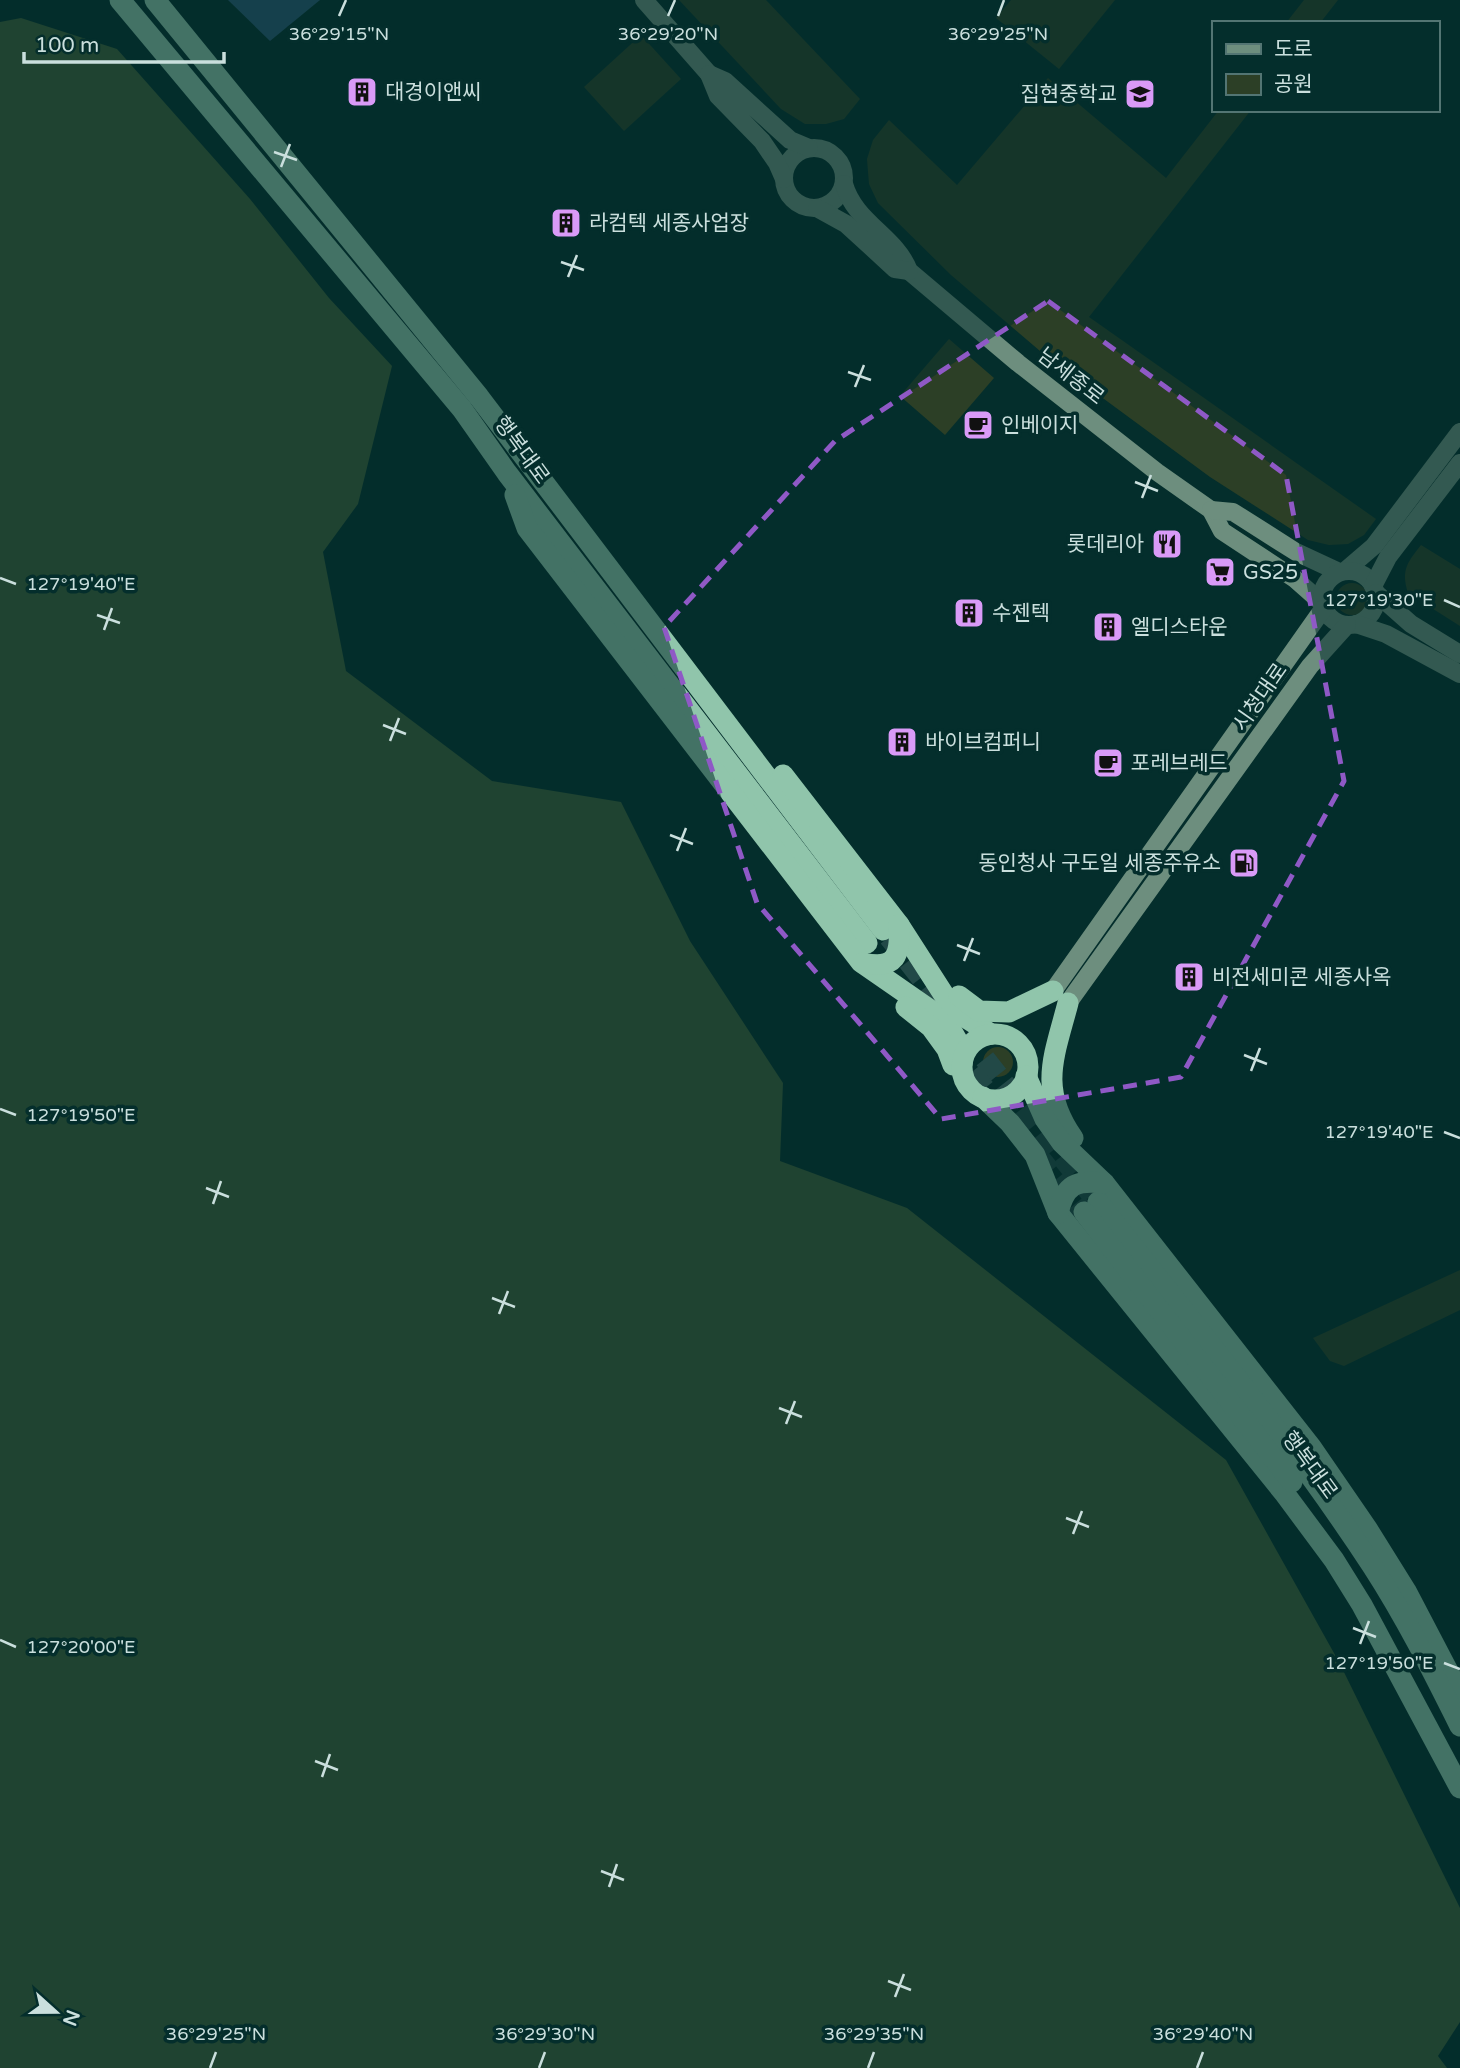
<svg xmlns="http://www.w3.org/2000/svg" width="1460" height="2068" viewBox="0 0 1460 2068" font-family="'Varela Round','Noto Sans KR',sans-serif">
<rect width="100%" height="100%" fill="#042e2c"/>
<g fill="#2c3f26">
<path d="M 679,0 L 766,0 L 860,99 L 844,119 L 826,124 L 805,124 L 781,109 Z"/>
<path d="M 1011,0 L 1115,0 L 1059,69 L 996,18 Z"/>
<path d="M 1304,0 L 1338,0 L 1320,23 L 1286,23 Z"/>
<path d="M 641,35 L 681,79 L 624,131 L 584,87 Z"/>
<path d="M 1048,78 L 1166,178 L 1219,110 L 1251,110 L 1089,317 L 1376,519 L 1364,535 L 1348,544 L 1329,545 L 1308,540 L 1210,477 L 1047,357 L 951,275 L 878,203 L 869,184 L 867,159 L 873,140 L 889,120 L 957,185 Z"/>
<path d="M 949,339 L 994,378 L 945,435 L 900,396 Z"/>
<path d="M 1421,545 L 1460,569 L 1460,626 L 1408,593 C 1401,570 1407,563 1421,545 Z"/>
<circle cx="1352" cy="599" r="16"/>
<circle cx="998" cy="1062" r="15"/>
<path d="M 1460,1270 L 1460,1310 L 1344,1366 L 1330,1361 L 1313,1338 Z"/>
</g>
<path fill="#415d38" d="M 21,18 L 117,49 L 250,199 L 329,298 L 392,366 L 358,504 L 323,552 L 346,671 L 492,781 L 621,802 L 690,941 L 783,1083 L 780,1161 L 907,1208 L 1226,1460 L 1339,1662 L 1460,1908 L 1460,2022 L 1438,2056 L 1447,2068 L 0,2068 L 0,22 Z"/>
<path fill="#2c5773" d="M 228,0 L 320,0 L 270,41 Z"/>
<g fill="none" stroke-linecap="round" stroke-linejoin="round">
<g stroke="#224947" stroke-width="21" stroke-dasharray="21 10" stroke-linecap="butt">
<path d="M 889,937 L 1092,1195"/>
<path d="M 952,1048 L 1000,1108"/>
<path d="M 1037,1155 L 1084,1212"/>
</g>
<g stroke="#6d8e7e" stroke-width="18">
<path d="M 644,0 L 709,74"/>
<circle cx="814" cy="178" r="30"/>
<path d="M 784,179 L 777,163 L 762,141 L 718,96 L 709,74 L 725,81 L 790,140 L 809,148"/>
<path d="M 844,184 C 855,223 896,236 909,271 L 1018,363 L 1157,472 L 1211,510 L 1222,531 L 1295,579 L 1321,602"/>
<path d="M 817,208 L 846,224 L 895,269 L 909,271"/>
<path d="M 1211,510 L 1233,512 L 1296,552 L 1339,572"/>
<path d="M 1346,570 L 1374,546 L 1460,432"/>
<circle cx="1349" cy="598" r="27"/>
<path d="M 1373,586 L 1388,557 L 1460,463"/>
<path d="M 1376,593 L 1411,624 L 1460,654"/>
<path d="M 1356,624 L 1386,634 L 1460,674"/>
<path d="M 1053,991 L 1323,609"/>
<path d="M 1068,1003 L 1310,666 L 1347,625"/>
</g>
<g stroke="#90c5ab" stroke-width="21">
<path d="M 120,0 L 462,409 L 507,473 L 867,943"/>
<path d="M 155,0 L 479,397 L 883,930"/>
<path d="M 515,495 L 527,528 L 861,962 L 946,1021 L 958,1042 L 962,1063"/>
<path d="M 783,775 L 899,925 L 944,995 L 963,1016 L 991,1034"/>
<path d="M 863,963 C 896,970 901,955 899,925"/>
<path d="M 959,996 L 979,1011 L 1009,1012 L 1053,991"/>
<path d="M 1068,1003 C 1054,1057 1038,1088 1073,1138"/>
<path d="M 906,1007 L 931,1027 L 947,1049 L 953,1065"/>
<circle cx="995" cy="1067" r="33"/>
<path d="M 1026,1076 L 1045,1119 L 1062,1143 L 1104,1183 L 1311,1447 L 1368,1530 L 1406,1591 L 1460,1694"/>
<path d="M 983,1097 L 1010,1123 L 1035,1155 L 1058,1213 L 1285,1494 L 1334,1560 L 1362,1605 L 1460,1788"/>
<path d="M 1098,1202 C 1192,1322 1290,1440 1373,1567 C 1406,1618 1433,1672 1460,1726"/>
<path d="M 1084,1212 L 1292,1482"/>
<path d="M 1058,1213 C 1065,1184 1076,1180 1104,1183"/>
</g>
</g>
<path d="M0 0H1460V2068H0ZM 1048,301 L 1286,475 L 1344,781 L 1181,1077 L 941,1119 L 757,903 L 664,627 L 835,441 Z" fill="#042e2c" fill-opacity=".55" fill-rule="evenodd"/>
<path fill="none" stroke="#8f59c6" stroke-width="5" stroke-dasharray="14 9" stroke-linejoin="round" d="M 1048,301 L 1286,475 L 1344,781 L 1181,1077 L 941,1119 L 757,903 L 664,627 L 835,441 Z"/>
<path fill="none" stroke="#cadfdd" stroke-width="2.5" d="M 339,16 L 346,0M 668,16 L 675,0M 998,16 L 1004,0M 274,152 L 297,160M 281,167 L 290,144M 561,262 L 584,270M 568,277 L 577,255M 848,372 L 871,380M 855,387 L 864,365M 1135,482 L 1158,491M 1142,498 L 1151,475M 0,578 L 16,584M 1444,600 L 1460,607M 97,615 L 120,623M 104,630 L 112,608M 383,725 L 406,734M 390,741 L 399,718M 670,835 L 693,844M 677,851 L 686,828M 957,945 L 980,954M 964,961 L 973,938M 1244,1055 L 1267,1064M 1251,1071 L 1260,1048M 0,1109 L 16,1115M 1444,1132 L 1460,1138M 206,1188 L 229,1197M 213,1204 L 221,1181M 492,1298 L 515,1307M 499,1314 L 508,1291M 779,1408 L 802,1417M 786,1424 L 795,1401M 1066,1518 L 1089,1527M 1073,1534 L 1082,1511M 1353,1628 L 1376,1637M 0,1640 L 16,1647M 1360,1644 L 1369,1621M 1444,1663 L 1460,1669M 315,1761 L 338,1770M 322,1777 L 330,1754M 601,1871 L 624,1880M 609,1887 L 617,1864M 888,1981 L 911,1990M 895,1997 L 904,1974M 210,2068 L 216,2052M 539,2068 L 545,2052M 868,2068 L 874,2052M 1197,2068 L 1203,2052"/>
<defs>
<g id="building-square" transform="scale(1.575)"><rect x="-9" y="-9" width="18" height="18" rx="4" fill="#d99af7" stroke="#042e2c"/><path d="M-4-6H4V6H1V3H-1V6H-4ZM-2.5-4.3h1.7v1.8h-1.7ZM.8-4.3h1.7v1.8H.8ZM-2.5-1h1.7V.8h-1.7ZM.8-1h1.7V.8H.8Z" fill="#111"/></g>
<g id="school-square" transform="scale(1.575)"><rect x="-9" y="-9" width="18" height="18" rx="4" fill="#d99af7" stroke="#042e2c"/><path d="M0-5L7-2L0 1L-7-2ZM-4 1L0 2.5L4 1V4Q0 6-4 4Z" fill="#111"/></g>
<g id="cafe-square" transform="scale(1.575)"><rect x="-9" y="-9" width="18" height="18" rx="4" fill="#d99af7" stroke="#042e2c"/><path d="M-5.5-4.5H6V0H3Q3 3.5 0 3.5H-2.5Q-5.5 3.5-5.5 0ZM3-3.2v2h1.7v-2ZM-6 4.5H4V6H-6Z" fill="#111"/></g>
<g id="restaurant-square" transform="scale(1.575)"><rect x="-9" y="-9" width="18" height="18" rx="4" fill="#d99af7" stroke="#042e2c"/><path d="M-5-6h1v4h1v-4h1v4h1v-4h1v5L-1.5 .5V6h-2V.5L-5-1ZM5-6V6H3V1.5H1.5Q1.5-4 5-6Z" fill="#111"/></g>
<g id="supermarket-square" transform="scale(1.575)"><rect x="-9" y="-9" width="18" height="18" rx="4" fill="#d99af7" stroke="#042e2c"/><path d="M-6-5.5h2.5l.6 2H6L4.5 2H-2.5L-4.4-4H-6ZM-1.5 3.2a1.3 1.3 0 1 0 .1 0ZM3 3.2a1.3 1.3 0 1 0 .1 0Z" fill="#111"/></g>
<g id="fuel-square" transform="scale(1.575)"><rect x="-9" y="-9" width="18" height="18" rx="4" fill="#d99af7" stroke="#042e2c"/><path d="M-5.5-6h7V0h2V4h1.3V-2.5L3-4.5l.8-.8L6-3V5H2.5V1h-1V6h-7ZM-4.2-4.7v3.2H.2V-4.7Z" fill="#111"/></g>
</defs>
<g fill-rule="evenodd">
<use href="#building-square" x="362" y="92"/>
<use href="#school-square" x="1140" y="94"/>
<use href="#building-square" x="566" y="223"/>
<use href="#cafe-square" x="978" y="425"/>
<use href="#restaurant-square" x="1167" y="544"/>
<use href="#supermarket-square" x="1220" y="572"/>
<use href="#building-square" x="969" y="613"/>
<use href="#building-square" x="1108" y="627"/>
<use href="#building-square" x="902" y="742"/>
<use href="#cafe-square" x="1108" y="763"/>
<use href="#fuel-square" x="1244" y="863"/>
<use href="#building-square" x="1189" y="977"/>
</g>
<g text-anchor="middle" stroke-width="7" stroke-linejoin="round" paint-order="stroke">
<g font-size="21" fill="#cadfdd" stroke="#042e2c" text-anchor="start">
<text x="385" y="99">대경이앤씨</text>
<text x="1117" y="101" text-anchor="end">집현중학교</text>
<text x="589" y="230">라컴텍 세종사업장</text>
<text x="1001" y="432">인베이지</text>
<text x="1144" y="551" text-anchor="end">롯데리아</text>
<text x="1243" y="579">GS25</text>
<text x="992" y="620">수젠텍</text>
<text x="1131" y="634">엘디스타운</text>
<text x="925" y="749">바이브컴퍼니</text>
<text x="1131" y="770">포레브레드</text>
<text x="1221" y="870" text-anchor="end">동인청사 구도일 세종주유소</text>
<text x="1212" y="984">비전세미콘 세종사옥</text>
</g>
<g font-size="21" fill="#cadfdd" stroke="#042e2c">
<text transform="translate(1071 376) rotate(38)" y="7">남세종로</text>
<text transform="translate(522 450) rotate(54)" y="7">행복대로</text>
<text transform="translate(1260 697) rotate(-55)" y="7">시청대로</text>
<text transform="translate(1310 1465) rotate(54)" y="7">행복대로</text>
</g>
</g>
<g font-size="18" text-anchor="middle" fill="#cadfdd" stroke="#042e2c" stroke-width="7" stroke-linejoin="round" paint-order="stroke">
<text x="339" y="40">36°29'15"N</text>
<text x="668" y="40">36°29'20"N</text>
<text x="998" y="40">36°29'25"N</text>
<text x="81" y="590">127°19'40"E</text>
<text x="1379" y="606">127°19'30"E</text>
<text x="81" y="1121">127°19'50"E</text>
<text x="1379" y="1138">127°19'40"E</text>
<text x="81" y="1653">127°20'00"E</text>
<text x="1379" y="1669">127°19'50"E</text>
<text x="216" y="2040">36°29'25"N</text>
<text x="545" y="2040">36°29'30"N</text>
<text x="874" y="2040">36°29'35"N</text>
<text x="1203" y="2040">36°29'40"N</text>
</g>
<rect x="1212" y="21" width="228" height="91" fill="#042e2c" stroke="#537573" stroke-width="2"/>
<rect x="1226" y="44" width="35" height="10" fill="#6d8e7e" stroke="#537573" stroke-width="2"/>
<text x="1274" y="56" font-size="21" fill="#cadfdd">도로</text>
<rect x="1226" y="74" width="35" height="21" fill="#2c3f26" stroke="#537573" stroke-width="2"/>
<text x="1274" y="91" font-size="21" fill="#cadfdd">공원</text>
<g transform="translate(56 2012) rotate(111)" stroke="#042e2c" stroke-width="5" paint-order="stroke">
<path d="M0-5L12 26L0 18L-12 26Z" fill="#cadfdd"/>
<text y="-10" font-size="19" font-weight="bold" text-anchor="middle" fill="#cadfdd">N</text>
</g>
<path d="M24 52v10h200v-10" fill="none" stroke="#cadfdd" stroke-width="3.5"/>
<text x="35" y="52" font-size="21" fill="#cadfdd" stroke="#042e2c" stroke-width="5" paint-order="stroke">100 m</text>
</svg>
